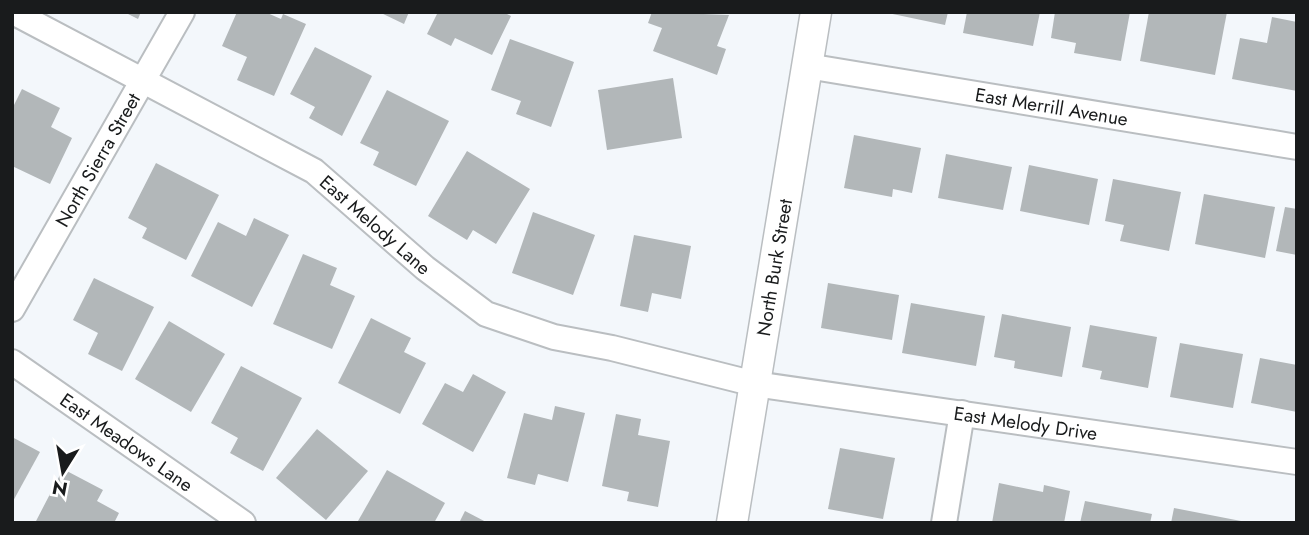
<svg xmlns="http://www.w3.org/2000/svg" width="1309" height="535" viewBox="0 0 1309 535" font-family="Jost,sans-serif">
<rect width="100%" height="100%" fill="#f3f7fb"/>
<g fill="#b2b7b9">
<path d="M 124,12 L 141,12 L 138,19 Z"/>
<path d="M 237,12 L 265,12 L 281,19 L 283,14 L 306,24 L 274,96 L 237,80 L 247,57 L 222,46 Z"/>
<path d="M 379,12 L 409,12 L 404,24 Z"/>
<path d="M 438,12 L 503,12 L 511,16 L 492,55 L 455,38 L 451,46 L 427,34 Z"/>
<path d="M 652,12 L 729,15 L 717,46 L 726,49 L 717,75 L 653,51 L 662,28 L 648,23 Z"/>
<path d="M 883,12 L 948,12 L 945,25 Z"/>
<path d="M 967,12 L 1040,12 L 1033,46 L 963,33 Z"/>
<path d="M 1055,12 L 1130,12 L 1121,61 L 1074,53 L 1076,43 L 1051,38 Z"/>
<path d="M 1149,12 L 1227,12 L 1215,75 L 1140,61 Z"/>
<path d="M 1272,17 L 1297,22 L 1297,91 L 1232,79 L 1240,38 L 1267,43 Z"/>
<path d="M 510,39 L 574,62 L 551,127 L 516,114 L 521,101 L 491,90 Z"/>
<path d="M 315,47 L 372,76 L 342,136 L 309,118 L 315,107 L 290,94 Z"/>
<path d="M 673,78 L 682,138 L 607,150 L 598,90 Z"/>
<path d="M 22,89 L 60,108 L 51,127 L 72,138 L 50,184 L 12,166 L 12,109 Z"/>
<path d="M 387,90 L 449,121 L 416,186 L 373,165 L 379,152 L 360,143 Z"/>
<path d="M 854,135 L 921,148 L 912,193 L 893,189 L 892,197 L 844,188 Z"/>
<path d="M 467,151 L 530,189 L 496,244 L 473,230 L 467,240 L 428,216 Z"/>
<path d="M 946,154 L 1012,167 L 1003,210 L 938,198 Z"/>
<path d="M 156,163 L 219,195 L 186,260 L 142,238 L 147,228 L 128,218 Z"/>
<path d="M 1029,165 L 1098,179 L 1089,225 L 1020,211 Z"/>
<path d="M 1113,179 L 1181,192 L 1169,251 L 1120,241 L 1124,225 L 1105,221 Z"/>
<path d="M 1204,194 L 1275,207 L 1265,258 L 1195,244 Z"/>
<path d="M 1285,207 L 1297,209 L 1297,255 L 1276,251 Z"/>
<path d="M 533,212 L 595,235 L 573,295 L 512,273 Z"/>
<path d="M 254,218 L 289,235 L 252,307 L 191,276 L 218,222 L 246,236 Z"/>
<path d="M 634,235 L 691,246 L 681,299 L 652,293 L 648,312 L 620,306 Z"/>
<path d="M 303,254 L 337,268 L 330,285 L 355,296 L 332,349 L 273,324 Z"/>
<path d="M 94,278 L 154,307 L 122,371 L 88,354 L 98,333 L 73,320 Z"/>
<path d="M 828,283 L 899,295 L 892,340 L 821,328 Z"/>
<path d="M 911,303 L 985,316 L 976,366 L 902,353 Z"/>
<path d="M 1002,314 L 1071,327 L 1062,377 L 1014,368 L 1015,361 L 994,357 Z"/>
<path d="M 371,318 L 411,338 L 404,352 L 426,363 L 400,414 L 338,383 Z"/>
<path d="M 169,321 L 225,354 L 191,412 L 135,379 Z"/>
<path d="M 1090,325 L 1157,337 L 1148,388 L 1100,379 L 1102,371 L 1082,367 Z"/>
<path d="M 1180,343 L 1243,354 L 1233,408 L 1170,397 Z"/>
<path d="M 1260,358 L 1297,365 L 1297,412 L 1251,403 Z"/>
<path d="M 241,366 L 302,398 L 263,471 L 230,453 L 238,438 L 211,423 Z"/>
<path d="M 473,374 L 506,392 L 473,452 L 422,424 L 445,383 L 463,392 Z"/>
<path d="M 555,406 L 585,413 L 568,482 L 538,474 L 535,485 L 507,478 L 524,413 L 552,420 Z"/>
<path d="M 616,414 L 641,419 L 638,435 L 670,441 L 658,507 L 627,501 L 629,492 L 602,486 Z"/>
<path d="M 317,429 L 368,471 L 326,520 L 276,478 Z"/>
<path d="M 12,437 L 40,452 L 12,503 Z"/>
<path d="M 840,448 L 895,458 L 883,519 L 828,509 Z"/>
<path d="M 63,469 L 103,490 L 97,501 L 119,513 L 114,523 L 35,523 Z"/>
<path d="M 387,470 L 445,503 L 434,523 L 358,521 Z"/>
<path d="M 999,483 L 1043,492 L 1044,485 L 1070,491 L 1064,523 L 992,523 Z"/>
<path d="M 1085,501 L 1152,514 L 1150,523 L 1080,523 Z"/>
<path d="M 1174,508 L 1241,521 L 1241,523 L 1171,523 Z"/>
<path d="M 465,511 L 488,523 L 459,523 Z"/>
</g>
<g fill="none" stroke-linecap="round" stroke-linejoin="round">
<g stroke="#babec1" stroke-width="28">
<g id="minor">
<path id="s1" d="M 13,12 L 314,171 L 425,268 L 486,314 L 554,337 L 612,348 L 755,384 L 1297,462"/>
<path id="s2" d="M 807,66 L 1297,147"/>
<path id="s3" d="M 12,309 L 182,12"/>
<path id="s4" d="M 12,362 L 243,523"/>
<path d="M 944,523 L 962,413"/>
</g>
</g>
<g stroke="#babec1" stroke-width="33">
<g id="tertiary">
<path id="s5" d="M 732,523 L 816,12"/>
</g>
</g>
<use href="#minor" stroke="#fff" stroke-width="24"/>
<use href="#tertiary" stroke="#fff" stroke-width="30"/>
</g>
<g text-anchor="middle" stroke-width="6" stroke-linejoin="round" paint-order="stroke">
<g font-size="19" fill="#191b1c" stroke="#fff">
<text dy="7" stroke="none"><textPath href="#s2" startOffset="248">East Merrill Avenue</textPath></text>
<text dy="7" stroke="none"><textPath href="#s3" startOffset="172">North Sierra Street</textPath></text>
<text dy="7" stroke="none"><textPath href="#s1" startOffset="422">East Melody Lane</textPath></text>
<text dy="7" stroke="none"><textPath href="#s5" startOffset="259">North Burk Street</textPath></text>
<text dy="7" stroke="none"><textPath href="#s1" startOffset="1116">East Melody Drive</textPath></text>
<text dy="7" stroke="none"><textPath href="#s4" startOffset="140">East Meadows Lane</textPath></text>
</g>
</g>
<rect width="1309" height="535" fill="none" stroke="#191b1c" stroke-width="28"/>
<g transform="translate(63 472) rotate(191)" stroke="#ffffff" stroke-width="5" paint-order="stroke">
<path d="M0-5L12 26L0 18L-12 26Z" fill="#191b1c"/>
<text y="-10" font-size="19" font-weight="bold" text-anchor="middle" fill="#191b1c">N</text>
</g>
</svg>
